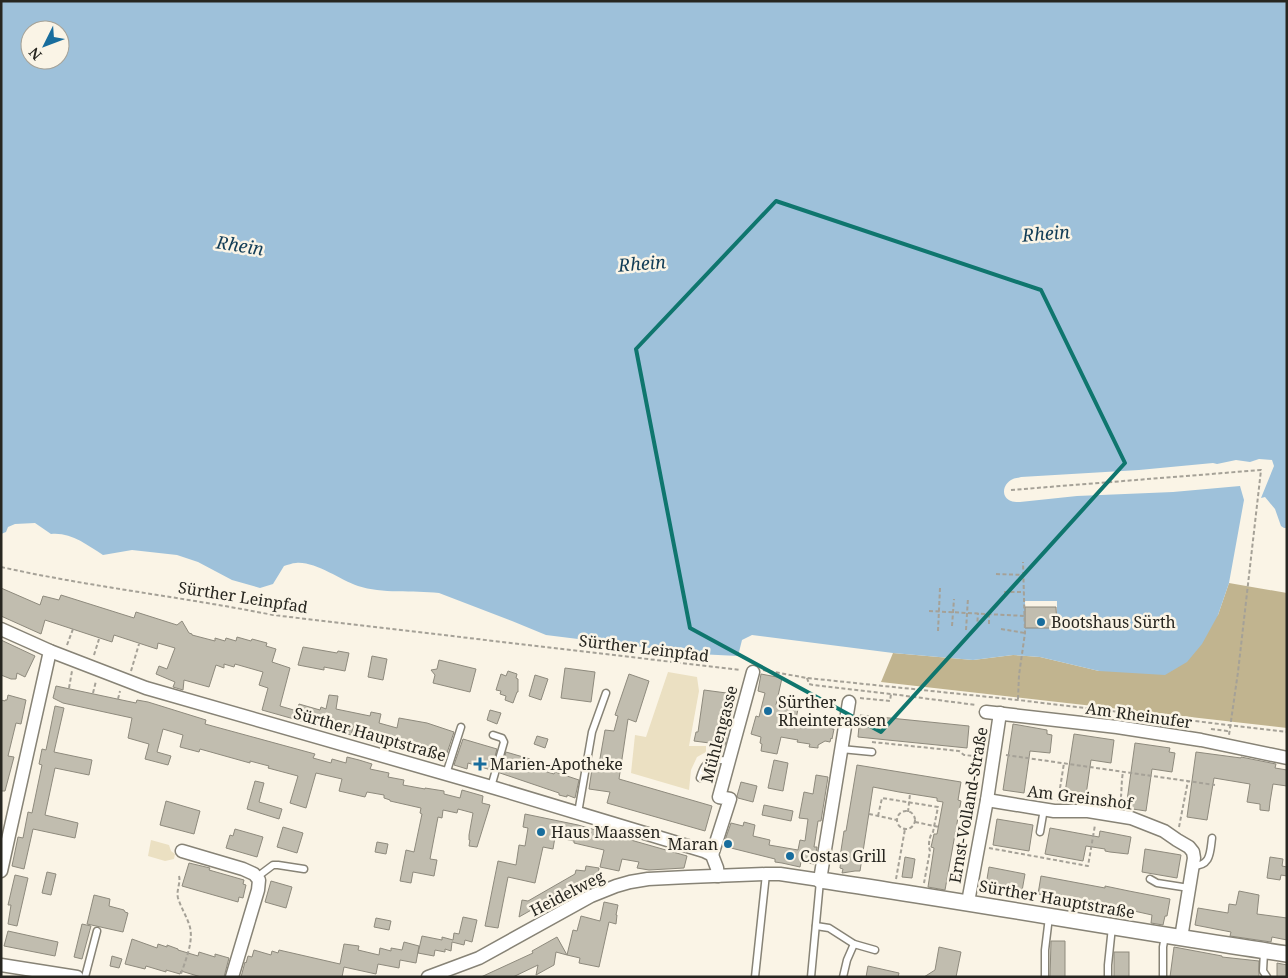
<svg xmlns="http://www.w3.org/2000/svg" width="1288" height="978" viewBox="0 0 1288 978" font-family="'Noto Serif',serif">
<rect width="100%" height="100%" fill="#faf4e6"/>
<g fill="#ebe0c2">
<path d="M 668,672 L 697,677 L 699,691 L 689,746 L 706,746 L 706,752 L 697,757 L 691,770 L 689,790 L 631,773 L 635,735 L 646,737 Z"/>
<path d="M 151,840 L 169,845 L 171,851 L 175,854 L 174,859 L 165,861 L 148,856 Z"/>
</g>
<path fill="#c1b48f" d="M 1229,583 L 1287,593 L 1287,728 L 881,682 L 893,653 L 973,660 L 1013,655 L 1040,657 L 1099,671 L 1218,615 Z"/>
<path fill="#9ec1da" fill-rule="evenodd" d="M 1,1 L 1287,1 L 1287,528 L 1284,528 L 1281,526 L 1275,509 L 1265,497 L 1261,498 L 1274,466 L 1272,460 L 1259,459 L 1250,462 L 1236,460 L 1217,464 L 1213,463 L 1139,470 L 1021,477 C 1018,478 1015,478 1013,479 C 1003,483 1000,497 1011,501 C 1013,502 1018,502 1020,502 L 1077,496 L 1173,492 L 1240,486 L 1244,500 L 1229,583 L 1218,615 L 1202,644 L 1187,662 L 1165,675 L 1099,671 L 1040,657 L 1013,655 L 973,660 L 893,653 L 752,635 L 742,640 L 738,656 L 698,654 L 546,635 L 512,621 L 439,593 C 413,590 382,594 358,586 C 340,580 315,561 296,563 C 292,563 288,565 284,566 L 273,584 L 260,588 L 232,580 L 198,562 L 177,555 L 132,550 L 103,555 C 87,545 71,532 51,534 L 35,523 L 15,524 L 8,527 L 6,532 L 1,534 ZM 30,30 L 60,30 L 60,60 L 30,60 Z"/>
<rect fill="#faf4e6" x="1025" y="601" width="32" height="27"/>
<g fill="#c1bdaf" stroke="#8e8a7d">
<path d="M 1,588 L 40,605 L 43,596 L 59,600 L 61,595 L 134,618 L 136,612 L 177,625 L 182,621 L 189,633 L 192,634 L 192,635 L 215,641 L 215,638 L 225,641 L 226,638 L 236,641 L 237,637 L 251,641 L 252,639 L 267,643 L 266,646 L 276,649 L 272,662 L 290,668 L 280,706 L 297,711 L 299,704 L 320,710 L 321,707 L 326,709 L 329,695 L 338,696 L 336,709 L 370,716 L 371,712 L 381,714 L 379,723 L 397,728 L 399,718 L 427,723 L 454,732 L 447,753 L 414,743 L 412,752 L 367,741 L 370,728 L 354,724 L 351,735 L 262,710 L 268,688 L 259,685 L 263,672 L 235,664 L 234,667 L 224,664 L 224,668 L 216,665 L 209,687 L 184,680 L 183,690 L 173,687 L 175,682 L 156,674 L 159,666 L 167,669 L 175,648 L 158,643 L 157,649 L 114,635 L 112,642 L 45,620 L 41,634 L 1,616 Z"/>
<path d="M 1025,607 L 1056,607 L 1057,628 L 1025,628 Z"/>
<path d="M 1,640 L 35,656 L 25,677 L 17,673 L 16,679 L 11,679 L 1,675 Z"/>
<path d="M 303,647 L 337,653 L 338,651 L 349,653 L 345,671 L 324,667 L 324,670 L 298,665 Z"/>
<path d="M 372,656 L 387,659 L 383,680 L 368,677 Z"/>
<path d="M 439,660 L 476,669 L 470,692 L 433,683 L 435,675 L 431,670 L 437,669 Z"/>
<path d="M 565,668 L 595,672 L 591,702 L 561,698 Z"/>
<path d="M 508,671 L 517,674 L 516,678 L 518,679 L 518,692 L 517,692 L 513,703 L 505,700 L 506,696 L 500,694 L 501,691 L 496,690 L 501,674 L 506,676 Z"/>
<path d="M 629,674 L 649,681 L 636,722 L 628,719 L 619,779 L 712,806 L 705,831 L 607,803 L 610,792 L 589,789 L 592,769 L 598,770 L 605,730 L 614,731 L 618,716 L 615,715 Z"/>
<path d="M 761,674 L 782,678 L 776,705 L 798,709 L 794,729 L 812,716 L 834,720 L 832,729 L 834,729 L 832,739 L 831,738 L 830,742 L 825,741 L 818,745 L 818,748 L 809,747 L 810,744 L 797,742 L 798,740 L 781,737 L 777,754 L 761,751 L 762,744 L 760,743 L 761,737 L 751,734 L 756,716 L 759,717 L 765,693 L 758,691 Z"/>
<path d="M 535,675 L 548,679 L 541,700 L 529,696 Z"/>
<path d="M 56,686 L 136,703 L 137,700 L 148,702 L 206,720 L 205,724 L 315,754 L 313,758 L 331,763 L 332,759 L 346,763 L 347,757 L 359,760 L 372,764 L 370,769 L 389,773 L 388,777 L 404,780 L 403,785 L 425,789 L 425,788 L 444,791 L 444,794 L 460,798 L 462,790 L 483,796 L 482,803 L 490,805 L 477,847 L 469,846 L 470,840 L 469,840 L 469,835 L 473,813 L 458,809 L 457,813 L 443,810 L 442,818 L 438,817 L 430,859 L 437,860 L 434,876 L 413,872 L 411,883 L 400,881 L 406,850 L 414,852 L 422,814 L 420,813 L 421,808 L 390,801 L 390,800 L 384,798 L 384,795 L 367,792 L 365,797 L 339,791 L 342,779 L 316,773 L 306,808 L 290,803 L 298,776 L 268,768 L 269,766 L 250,761 L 250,763 L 200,749 L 199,752 L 180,747 L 183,735 L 163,729 L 157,752 L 171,756 L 168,765 L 145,759 L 149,744 L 128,738 L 132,718 L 63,703 L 53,698 Z"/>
<path d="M 704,690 L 734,694 L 729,724 L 725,745 L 694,741 L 696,732 L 698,732 Z"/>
<path d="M 8,695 L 26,700 L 21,724 L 16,723 L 8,756 L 14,757 L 5,791 L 1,791 L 1,700 L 5,701 L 5,700 L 7,700 Z"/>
<path d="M 55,706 L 64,708 L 54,752 L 92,760 L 89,775 L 55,768 L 45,815 L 78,823 L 75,838 L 33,829 L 24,869 L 12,866 L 18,837 L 23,838 L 28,812 L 32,813 L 42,765 L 39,764 L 42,749 L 46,750 Z"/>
<path d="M 490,710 L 501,713 L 497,724 L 487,720 Z"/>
<path d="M 860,715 L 969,726 L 967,748 L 858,737 Z"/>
<path d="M 1013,724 L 1047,730 L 1047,734 L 1052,735 L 1050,753 L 1030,751 L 1024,793 L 1003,790 Z"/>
<path d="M 1074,734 L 1114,740 L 1111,763 L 1091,760 L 1085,802 L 1064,799 Z"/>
<path d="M 537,736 L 548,739 L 545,748 L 534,744 Z"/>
<path d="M 463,739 L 497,749 L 491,770 L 468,763 L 467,769 L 454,765 Z"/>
<path d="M 1135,743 L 1170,748 L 1169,752 L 1175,753 L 1172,772 L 1152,769 L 1146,811 L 1126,808 Z"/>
<path d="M 506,752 L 530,759 L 527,766 L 554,774 L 555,772 L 579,780 L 575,798 L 567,795 L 567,797 L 559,795 L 559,793 L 500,773 Z"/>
<path d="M 1196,752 L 1241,758 L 1241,757 L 1276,764 L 1275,768 L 1287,770 L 1287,786 L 1273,784 L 1270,802 L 1269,811 L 1260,810 L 1260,804 L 1247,802 L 1250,784 L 1214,778 L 1207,820 L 1187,817 Z"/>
<path d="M 774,760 L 788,763 L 783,791 L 768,788 Z"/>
<path d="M 857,765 L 961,782 L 958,800 L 961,801 L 945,890 L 928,887 L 934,848 L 931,847 L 934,834 L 937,834 L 943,802 L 937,801 L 937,798 L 899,792 L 873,787 L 860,871 L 855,871 L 842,873 L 843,869 L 840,868 L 841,858 L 840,857 L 844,831 L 846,831 Z"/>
<path d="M 816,775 L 828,777 L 821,821 L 818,821 L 814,847 L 817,847 L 814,864 L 801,862 L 800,867 L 782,863 L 775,862 L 775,859 L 723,846 L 731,823 L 743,826 L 744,822 L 755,825 L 753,836 L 770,840 L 769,845 L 798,850 L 800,840 L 805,841 L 808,819 L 799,818 L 804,792 L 813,794 Z"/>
<path d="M 255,781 L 264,783 L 259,802 L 282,809 L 279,819 L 247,809 Z"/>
<path d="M 741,782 L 757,786 L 753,802 L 738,798 L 737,796 Z"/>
<path d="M 166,801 L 200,811 L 194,834 L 160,825 Z"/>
<path d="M 764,805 L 793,811 L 791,821 L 762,815 Z"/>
<path d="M 525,814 L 578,825 L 687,856 L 684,868 L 649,870 L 637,868 L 639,862 L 622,859 L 619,871 L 600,867 L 604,850 L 574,843 L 574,841 L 555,837 L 553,849 L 543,847 L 535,883 L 508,877 L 498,928 L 485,926 L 498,861 L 516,865 L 519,845 L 525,846 L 528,828 L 523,827 Z"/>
<path d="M 997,819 L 1033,825 L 1029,851 L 993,845 Z"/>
<path d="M 283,827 L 303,833 L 297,853 L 277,847 Z"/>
<path d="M 1050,828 L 1099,837 L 1100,831 L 1131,837 L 1128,854 L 1110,852 L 1105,851 L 1105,849 L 1086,846 L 1083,861 L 1045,854 Z"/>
<path d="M 235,829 L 263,837 L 257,857 L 226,848 L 230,835 L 233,836 Z"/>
<path d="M 377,842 L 388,844 L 386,854 L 375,852 Z"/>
<path d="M 1145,849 L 1181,855 L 1177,878 L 1142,872 Z"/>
<path d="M 905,857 L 915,859 L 912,878 L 902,877 Z"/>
<path d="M 1270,857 L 1283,859 L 1282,866 L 1287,867 L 1287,876 L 1281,875 L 1280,880 L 1267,878 Z"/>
<path d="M 189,863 L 210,868 L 209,870 L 244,880 L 243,884 L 246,885 L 243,898 L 239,897 L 238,902 L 182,886 Z"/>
<path d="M 586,866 L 599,868 L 598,877 L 593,876 L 592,884 L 587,883 L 586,887 L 582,886 L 581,890 L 576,889 L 575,894 L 563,892 L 519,917 L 522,900 L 528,901 L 575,874 L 576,870 L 585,871 Z"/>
<path d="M 989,867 L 1025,874 L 1022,891 L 986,885 Z"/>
<path d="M 47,872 L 56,874 L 51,895 L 42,893 Z"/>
<path d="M 15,875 L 28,878 L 17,926 L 8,924 L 11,905 L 8,905 Z"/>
<path d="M 1041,876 L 1105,888 L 1105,886 L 1129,891 L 1170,899 L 1167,916 L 1165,916 L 1163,925 L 1151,923 L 1152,915 L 1134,911 L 1134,910 L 1110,906 L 1109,907 L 1038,894 Z"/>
<path d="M 271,881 L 292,887 L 286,908 L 265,902 Z"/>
<path d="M 1239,891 L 1259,895 L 1257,914 L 1287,918 L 1287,940 L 1272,937 L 1271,942 L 1230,936 L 1231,932 L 1195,925 L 1198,908 L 1228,913 L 1229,904 L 1236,905 Z"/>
<path d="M 94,895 L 110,899 L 109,906 L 124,910 L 125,912 L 128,913 L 123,932 L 87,924 Z"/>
<path d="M 604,902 L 618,905 L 616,915 L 617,915 L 616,924 L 609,922 L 599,967 L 579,963 L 580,958 L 567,955 L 573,930 L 577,931 L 581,916 L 600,921 Z"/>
<path d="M 463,917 L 477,920 L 472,942 L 465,940 L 464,945 L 452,942 L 451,951 L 445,949 L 445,952 L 435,950 L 434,956 L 418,953 L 422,936 L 442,940 L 442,937 L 453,940 L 454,933 L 459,934 Z"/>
<path d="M 376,918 L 391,921 L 389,930 L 374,927 Z"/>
<path d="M 82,924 L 91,926 L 82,959 L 74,957 Z"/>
<path d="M 8,931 L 58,942 L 55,956 L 4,946 Z"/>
<path d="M 557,937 L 567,955 L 556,952 L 554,965 L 536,975 L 538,965 L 513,977 L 481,977 L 533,953 L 532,951 Z"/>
<path d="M 132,939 L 157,948 L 158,944 L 167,947 L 167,945 L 178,949 L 178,950 L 198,956 L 199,952 L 215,957 L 215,954 L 229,958 L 224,977 L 201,977 L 181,971 L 180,974 L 166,970 L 166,972 L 146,966 L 145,969 L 125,964 Z"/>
<path d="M 1051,941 L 1065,941 L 1065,977 L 1050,977 Z"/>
<path d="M 404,942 L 419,946 L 416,963 L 400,960 L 399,968 L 378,964 L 376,974 L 344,967 L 342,977 L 241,977 L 245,962 L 246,963 L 248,956 L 252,957 L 254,950 L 271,955 L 272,951 L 278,953 L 279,950 L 340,964 L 344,944 L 359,946 L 358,950 L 379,955 L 380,948 L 391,951 L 391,948 L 402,950 Z"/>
<path d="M 939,947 L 961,952 L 956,977 L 924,977 L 935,970 Z"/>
<path d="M 1174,947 L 1222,956 L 1222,957 L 1259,961 L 1259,977 L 1170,977 Z"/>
<rect x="1114" y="952" width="15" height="25"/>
<path d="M 112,956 L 122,959 L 119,968 L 110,966 Z"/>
<path d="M 1277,963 L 1287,965 L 1287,977 L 1277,977 Z"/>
<path d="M 868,966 L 899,973 L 898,977 L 866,977 Z"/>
</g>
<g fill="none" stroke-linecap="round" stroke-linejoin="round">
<g stroke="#878376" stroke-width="9">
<g id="service">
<path d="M 841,749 L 872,752"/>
<path d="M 446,774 L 461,727"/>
<path d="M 700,778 C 705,760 711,758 729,761"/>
<path d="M 491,787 L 504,742 L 502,738 L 493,735"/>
<path d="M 578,813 L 592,732 L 606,693"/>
<path d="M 1040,832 L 1044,809"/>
<path d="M 1192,866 C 1211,866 1210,853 1212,838"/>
<path d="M 257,877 L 273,865 L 278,865 L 304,869"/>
<path d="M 1150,879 L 1157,883 L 1189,888"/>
<path d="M 816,926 L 829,928 L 854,944 L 875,950"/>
<path d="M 1264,952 L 1263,971 L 1267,977"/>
<path d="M 85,977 L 97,931"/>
<path d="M 755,977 L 766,874"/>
<path d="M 811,977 L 820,881"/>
<path d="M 843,977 L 847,960 L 854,944"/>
<path d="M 1045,977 L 1045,950 L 1049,917"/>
<path d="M 1108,977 L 1108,965 L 1112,927"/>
<path d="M 1163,977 L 1163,947 L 1165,936"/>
</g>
</g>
<g stroke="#878376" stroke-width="15">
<g id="minor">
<path d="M 1,629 L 50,651 L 146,688 L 495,788 L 704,851 L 712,855 L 717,868 L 718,876"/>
<path d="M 986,712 L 1117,727 L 1201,740 L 1287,758"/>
<path d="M 987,800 L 1054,811 L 1088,811 L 1131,818 L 1164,831 L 1177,840 L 1189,847 L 1193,852 L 1194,858 L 1181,938"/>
<path d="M 182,851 L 243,869 L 254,874 L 259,880 L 258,890 L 232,977"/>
<path d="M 712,855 L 730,799 L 719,797 L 753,672"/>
<path d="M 1,871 L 50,651"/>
<path d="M 968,902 L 987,800 L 1000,713"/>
<path d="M 1,965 L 77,977"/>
<path d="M 428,977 L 479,958 L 591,896 L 616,886 L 630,882 L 648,879 L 688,877 L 766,874 L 780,874 L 820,880 L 849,702"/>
</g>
</g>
<g stroke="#878376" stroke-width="18">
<path id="tertiary" d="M 820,880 C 976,903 1131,931 1287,954"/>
</g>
<g stroke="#a5a197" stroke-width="2" stroke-dasharray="4 2.5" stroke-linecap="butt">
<path d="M 1011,490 L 1261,470 L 1238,672 L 1229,735"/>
<path d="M 1,567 C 91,587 183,597 273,615 L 741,670"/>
<path d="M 996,574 L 1024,575"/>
<path d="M 1004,592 L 1024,592"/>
<path d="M 929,611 L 1025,616"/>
<path d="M 989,624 L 989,614"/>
<path d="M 952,626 L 954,599"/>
<path d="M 977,628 L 978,613"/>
<path d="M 1001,629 L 1025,633"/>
<path d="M 966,630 L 968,598"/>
<path d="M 938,631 L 940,588"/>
<path d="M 67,645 L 73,629"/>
<path d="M 94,655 L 99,639"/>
<path d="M 763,670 L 807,678 L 1018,700 L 1287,732"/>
<path d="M 131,671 L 139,644"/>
<path d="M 807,678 L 809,684 L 813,685 L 891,694 L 976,705"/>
<path d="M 69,688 L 72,671"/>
<path d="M 93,693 L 96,681"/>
<path d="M 860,698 L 890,701 L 891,694"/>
<path d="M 118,699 L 120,691"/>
<path d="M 1018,699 L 1019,675 L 1025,633 L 1023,562"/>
<path d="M 1211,729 L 1227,731 L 1227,733"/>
<path d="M 872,742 L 959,751 L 964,755 L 983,757"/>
<path d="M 1006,755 L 1215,785"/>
<path d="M 1058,801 L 1064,763"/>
<path d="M 1120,804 C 1122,794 1121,783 1123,772"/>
<circle cx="906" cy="820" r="9"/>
<path d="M 908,812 L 910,794"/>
<path d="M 869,814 L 897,820"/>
<path d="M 878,816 L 882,798 L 938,807 L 933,832 C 929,836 928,845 930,851 L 924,883"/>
<path d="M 915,822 L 939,827"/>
<path d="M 1179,827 L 1188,781"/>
<path d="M 989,848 L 1088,866 L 1095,825"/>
<path d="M 179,876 C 181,883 176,890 178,898 C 181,908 186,915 189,924 C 195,940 185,961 180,977"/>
<path d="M 896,879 L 905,829"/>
</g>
<use href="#service" stroke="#fff" stroke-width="6"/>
<use href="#minor" stroke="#fff" stroke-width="12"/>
<use href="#tertiary" stroke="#fff" stroke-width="15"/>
</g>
<path fill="none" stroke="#0f766e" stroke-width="4" stroke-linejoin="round" d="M 776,201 L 1041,290 L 1125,463 L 881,732 L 690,628 L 636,349 Z"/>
<g fill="#186d9d" stroke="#faf4e6" stroke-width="2">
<circle cx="1041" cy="622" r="5"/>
<circle cx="768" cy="711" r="5"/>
<path d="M477.5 756.5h5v5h5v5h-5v5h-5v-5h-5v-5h5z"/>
<circle cx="541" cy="832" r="5"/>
<circle cx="728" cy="844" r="5"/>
<circle cx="790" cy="856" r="5"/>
</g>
<g text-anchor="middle" stroke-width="5" stroke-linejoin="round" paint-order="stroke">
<g font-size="16" fill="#272620" stroke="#faf4e6">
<text transform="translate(243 597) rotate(9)" y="6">Sürther Leinpfad</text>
<text transform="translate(644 648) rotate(7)" y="6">Sürther Leinpfad</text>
<text transform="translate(1139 715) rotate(8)" y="6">Am Rheinufer</text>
<text transform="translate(370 734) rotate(16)" y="6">Sürther Hauptstraße</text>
<text transform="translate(719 734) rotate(-75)" y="6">Mühlengasse</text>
<text transform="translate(1080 797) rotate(7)" y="6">Am Greinshof</text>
<text transform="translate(968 805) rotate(-80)" y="6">Ernst-Volland-Straße</text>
<text transform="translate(567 893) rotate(-27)" y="6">Heidelweg</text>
<text transform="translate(1057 899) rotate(10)" y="6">Sürther Hauptstraße</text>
</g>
<g font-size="16" fill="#272620" stroke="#faf4e6" text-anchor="start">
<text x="1051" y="628">Bootshaus Sürth</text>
<text x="778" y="708">Sürther<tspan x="778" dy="18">Rheinterassen</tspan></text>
<text x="490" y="770">Marien-Apotheke</text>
<text x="551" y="838">Haus Maassen</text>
<text x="718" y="850" text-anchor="end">Maran</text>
<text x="800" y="862">Costas Grill</text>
</g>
<g font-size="18" font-style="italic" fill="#123d57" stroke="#faf4e6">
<text transform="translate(1046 234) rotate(-4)" y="6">Rhein</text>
<text transform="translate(240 246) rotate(9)" y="6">Rhein</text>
<text transform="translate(642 264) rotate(-4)" y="6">Rhein</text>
</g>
</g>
<rect width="1288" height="978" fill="none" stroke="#272620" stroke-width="5"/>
<g transform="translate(45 45) rotate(228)"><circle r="24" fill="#faf4e6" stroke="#a6a297"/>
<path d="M0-4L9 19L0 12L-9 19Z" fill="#186d9d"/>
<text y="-8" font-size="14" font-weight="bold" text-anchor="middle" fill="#272620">N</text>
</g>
</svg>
